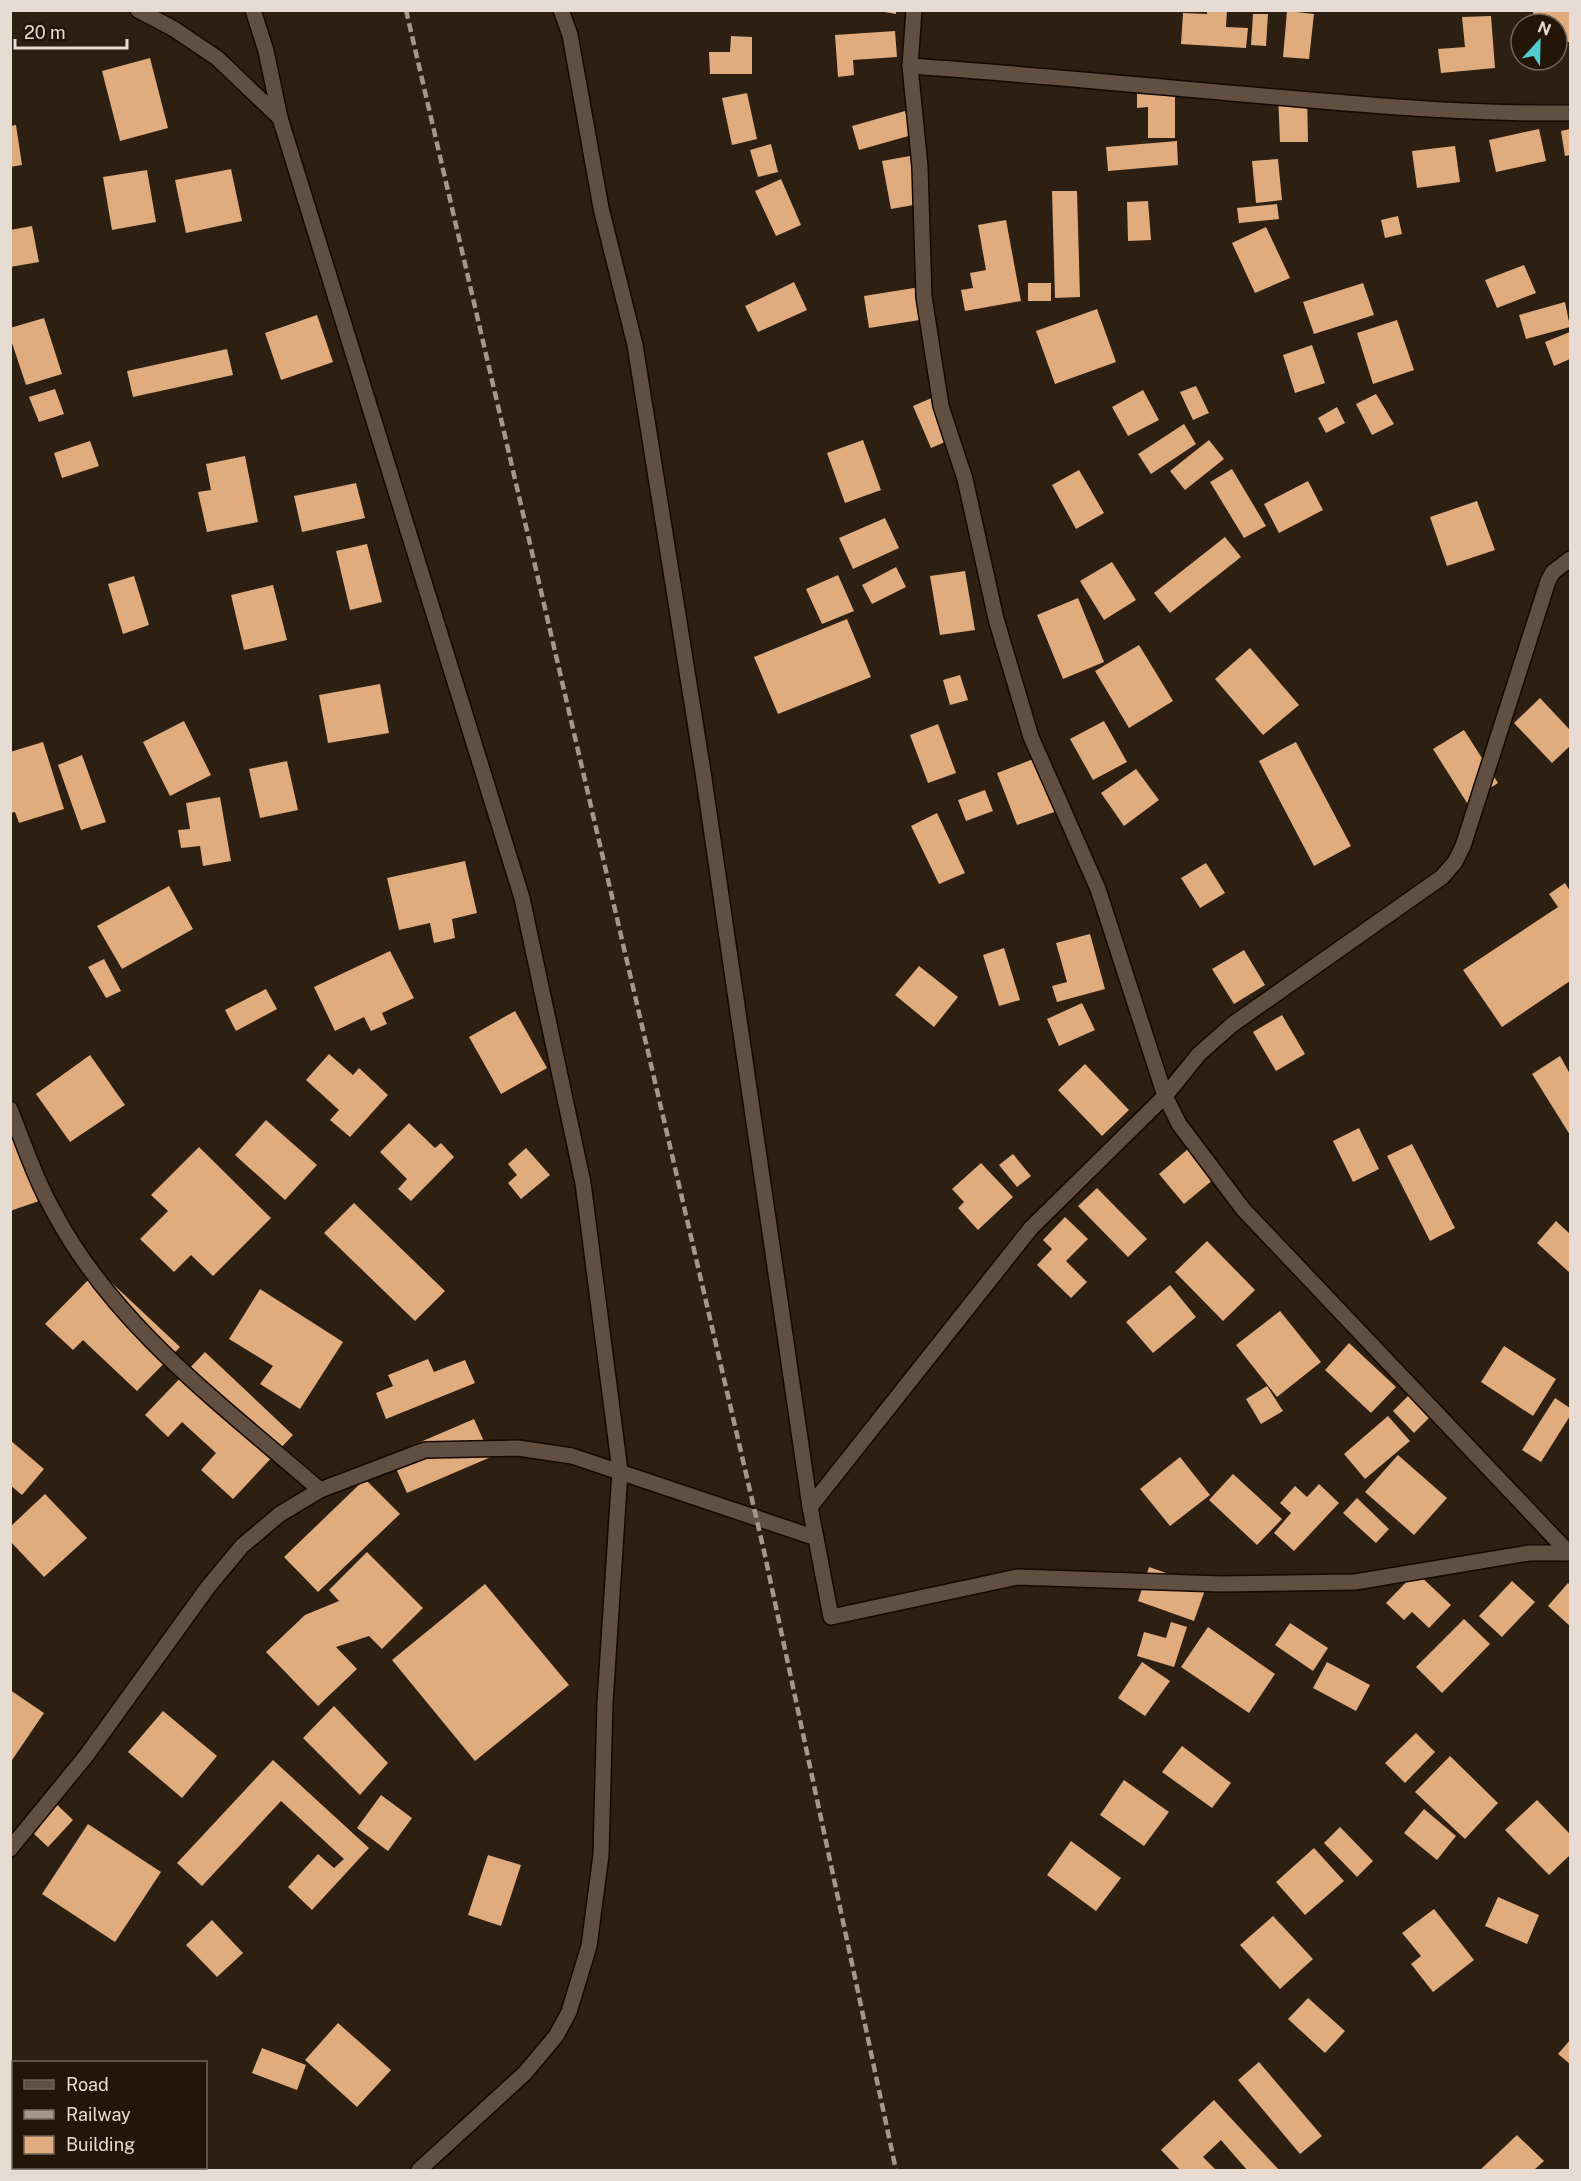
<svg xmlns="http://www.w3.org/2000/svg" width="1581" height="2181" viewBox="0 0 1581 2181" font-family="'Public Sans',sans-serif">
<rect width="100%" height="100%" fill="#2d1f12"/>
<g fill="#e0ac7d">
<path d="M 873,10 L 896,10 L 896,14 Z"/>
<path d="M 1207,10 L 1227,10 L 1226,27 L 1248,28 L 1246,48 L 1181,44 L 1183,13 L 1207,14 Z"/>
<path d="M 1533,10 L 1569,10 L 1570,42 L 1557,42 L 1557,24 L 1534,24 Z"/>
<path d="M 1287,11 L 1314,14 L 1309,59 L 1283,57 Z"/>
<path d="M 1253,14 L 1268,14 L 1266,46 L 1251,45 Z"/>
<path d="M 1491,16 L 1495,68 L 1441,73 L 1438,49 L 1465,47 L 1462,17 Z"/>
<path d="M 895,31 L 897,57 L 853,60 L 854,75 L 838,77 L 835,35 Z"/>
<path d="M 731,36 L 752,37 L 752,74 L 710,74 L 709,52 L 730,52 Z"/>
<path d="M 150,58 L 168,128 L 120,141 L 102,71 Z"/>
<path d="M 1137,86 L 1175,86 L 1175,138 L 1148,138 L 1148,107 L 1137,108 Z"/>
<path d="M 1307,92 L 1308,142 L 1280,142 L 1278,93 Z"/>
<path d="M 747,93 L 757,139 L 732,145 L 722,98 Z"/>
<path d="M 905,111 L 912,135 L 859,150 L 852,126 Z"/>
<path d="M 16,125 L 22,165 L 10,167 L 10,126 Z"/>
<path d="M 1539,129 L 1546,161 L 1496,172 L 1489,140 Z"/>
<path d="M 1570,129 L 1570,155 L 1565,156 L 1561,131 Z"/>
<path d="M 1177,141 L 1178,165 L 1108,171 L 1106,147 Z"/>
<path d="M 771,144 L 778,172 L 758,177 L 750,150 Z"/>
<path d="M 1455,146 L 1460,182 L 1417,188 L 1412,151 Z"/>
<path d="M 910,156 L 919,204 L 891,209 L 882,161 Z"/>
<path d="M 1278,159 L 1282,200 L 1256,203 L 1252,161 Z"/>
<path d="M 231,169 L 242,221 L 186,233 L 175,180 Z"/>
<path d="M 147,170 L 156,222 L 112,230 L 103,177 Z"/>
<path d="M 781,179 L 801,225 L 776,236 L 755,191 Z"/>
<path d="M 1052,191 L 1077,191 L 1080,297 L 1055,298 Z"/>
<path d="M 1148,201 L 1151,240 L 1128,241 L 1127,202 Z"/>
<path d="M 1277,204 L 1279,219 L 1239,223 L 1237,208 Z"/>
<path d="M 1398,216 L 1402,234 L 1385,238 L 1381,220 Z"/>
<path d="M 1006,220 L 1021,301 L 965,311 L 961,290 L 973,288 L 970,273 L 986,270 L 978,225 Z"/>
<path d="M 32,226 L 39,262 L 10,267 L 10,230 Z"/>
<path d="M 1266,227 L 1290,278 L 1255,293 L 1232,243 Z"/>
<path d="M 1524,265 L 1536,293 L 1497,308 L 1485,280 Z"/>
<path d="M 794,282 L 807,310 L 758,332 L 745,306 Z"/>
<rect x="1028" y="283" width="23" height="18"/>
<path d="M 1363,283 L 1374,315 L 1314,334 L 1303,302 Z"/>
<path d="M 920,287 L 926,319 L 869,328 L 864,296 Z"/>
<path d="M 1565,302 L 1570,327 L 1526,339 L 1519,315 Z"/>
<path d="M 1097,309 L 1116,362 L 1055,384 L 1036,331 Z"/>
<path d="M 317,315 L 333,362 L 281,380 L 265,333 Z"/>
<path d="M 44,318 L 62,374 L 26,385 L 10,337 L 10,328 Z"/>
<path d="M 1397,320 L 1414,370 L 1373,384 L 1357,333 Z"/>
<path d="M 1570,332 L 1570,359 L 1554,366 L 1545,342 Z"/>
<path d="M 1312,345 L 1325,383 L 1295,393 L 1283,355 Z"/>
<path d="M 227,349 L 233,375 L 133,397 L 127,371 Z"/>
<path d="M 1196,386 L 1209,413 L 1193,420 L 1180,392 Z"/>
<path d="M 55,389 L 64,414 L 39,422 L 29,397 Z"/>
<path d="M 1143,390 L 1159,420 L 1128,436 L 1112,407 Z"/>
<path d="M 941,394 L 959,436 L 931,448 L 913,406 Z"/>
<path d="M 1376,394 L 1394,424 L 1372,435 L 1356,404 Z"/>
<path d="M 1337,407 L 1345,423 L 1326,433 L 1318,418 Z"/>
<path d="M 1184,424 L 1196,444 L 1151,474 L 1138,454 Z"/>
<path d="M 863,440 L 881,490 L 845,503 L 827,453 Z"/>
<path d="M 1209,440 L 1224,459 L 1185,490 L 1170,471 Z"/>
<path d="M 90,441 L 99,466 L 62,478 L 54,453 Z"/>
<path d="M 245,456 L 258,522 L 207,532 L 198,492 L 211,490 L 206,464 Z"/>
<path d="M 1232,469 L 1266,526 L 1244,538 L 1210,482 Z"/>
<path d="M 1079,470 L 1104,513 L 1076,529 L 1052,485 Z"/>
<path d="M 1308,481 L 1323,510 L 1279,533 L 1264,504 Z"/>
<path d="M 356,483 L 365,518 L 302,532 L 294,496 Z"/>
<path d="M 1477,501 L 1495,550 L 1447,566 L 1430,517 Z"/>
<path d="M 885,518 L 899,548 L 853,569 L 839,538 Z"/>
<path d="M 1225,537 L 1241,557 L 1170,613 L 1154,593 Z"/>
<path d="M 367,544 L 382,602 L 350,610 L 336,551 Z"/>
<path d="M 1112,562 L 1136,600 L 1104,620 L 1080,581 Z"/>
<path d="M 896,567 L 906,587 L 872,604 L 862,585 Z"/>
<path d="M 965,571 L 975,630 L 940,635 L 930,576 Z"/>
<path d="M 838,575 L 854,611 L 822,624 L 806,589 Z"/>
<path d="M 134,576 L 149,625 L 123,634 L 108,584 Z"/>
<path d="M 273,585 L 287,640 L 244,650 L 231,595 Z"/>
<path d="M 1078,598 L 1104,662 L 1063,679 L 1037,615 Z"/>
<path d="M 847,619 L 871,677 L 778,714 L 754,657 Z"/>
<path d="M 1139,645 L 1173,701 L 1129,728 L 1095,671 Z"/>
<path d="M 1250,648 L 1299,705 L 1263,735 L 1215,679 Z"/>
<path d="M 960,675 L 968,700 L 950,705 L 943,680 Z"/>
<path d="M 380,684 L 389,733 L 328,743 L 319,695 Z"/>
<path d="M 1540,698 L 1570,730 L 1570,746 L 1552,763 L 1514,723 Z"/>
<path d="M 184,721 L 211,775 L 170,796 L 143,742 Z"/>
<path d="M 1104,721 L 1127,762 L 1093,780 L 1070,739 Z"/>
<path d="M 938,724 L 956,773 L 928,783 L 910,735 Z"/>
<path d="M 1464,730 L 1498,783 L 1467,803 L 1433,749 Z"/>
<path d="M 43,742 L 64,809 L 19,823 L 15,812 L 10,813 L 10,752 Z"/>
<path d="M 1296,742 L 1351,846 L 1314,866 L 1259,761 Z"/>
<path d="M 82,755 L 106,822 L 81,830 L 58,765 Z"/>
<path d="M 1036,758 L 1057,811 L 1017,825 L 997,773 Z"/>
<path d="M 287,761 L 298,810 L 260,818 L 249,769 Z"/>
<path d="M 1136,769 L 1159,800 L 1124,826 L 1101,793 Z"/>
<path d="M 985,790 L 993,811 L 966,821 L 958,800 Z"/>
<path d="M 220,797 L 231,861 L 203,866 L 200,846 L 181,848 L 178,830 L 190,829 L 186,803 Z"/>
<path d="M 937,813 L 965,873 L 939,884 L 911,826 Z"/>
<path d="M 465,861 L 477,913 L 452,919 L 455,938 L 434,943 L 430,923 L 399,930 L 387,878 Z"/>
<path d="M 1206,863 L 1225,893 L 1200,908 L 1181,878 Z"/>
<path d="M 1565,883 L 1570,891 L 1570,981 L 1502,1027 L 1463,970 L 1558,907 L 1549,894 Z"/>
<path d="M 169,886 L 193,929 L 122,969 L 97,926 Z"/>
<path d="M 1090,934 L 1105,989 L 1057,1002 L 1052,986 L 1067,982 L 1056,943 Z"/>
<path d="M 1004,948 L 1020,1000 L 999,1006 L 983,955 Z"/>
<path d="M 1244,950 L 1265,985 L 1234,1004 L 1212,969 Z"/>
<path d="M 390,951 L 414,998 L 382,1013 L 387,1024 L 371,1031 L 364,1017 L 335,1031 L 314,987 Z"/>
<path d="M 104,959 L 121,991 L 106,998 L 88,967 Z"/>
<path d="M 919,966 L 958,997 L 934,1027 L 895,995 Z"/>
<path d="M 266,989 L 277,1009 L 236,1031 L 225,1010 Z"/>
<path d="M 1082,1003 L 1095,1030 L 1059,1046 L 1047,1019 Z"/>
<path d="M 515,1011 L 547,1068 L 501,1094 L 469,1037 Z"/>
<path d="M 1282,1015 L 1305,1054 L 1276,1071 L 1253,1032 Z"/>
<path d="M 329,1054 L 353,1075 L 359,1068 L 388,1095 L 350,1137 L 330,1120 L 339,1110 L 306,1080 Z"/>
<path d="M 90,1055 L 125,1105 L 70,1142 L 36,1094 Z"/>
<path d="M 1560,1056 L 1570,1074 L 1570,1135 L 1532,1074 Z"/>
<path d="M 1085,1064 L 1129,1110 L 1102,1136 L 1058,1090 Z"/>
<path d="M 10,1114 L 42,1200 L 10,1211 Z"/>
<path d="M 266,1120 L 317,1165 L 285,1200 L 235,1155 Z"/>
<path d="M 409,1123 L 435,1148 L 441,1143 L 454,1157 L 411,1201 L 398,1189 L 407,1179 L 380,1152 Z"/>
<path d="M 1359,1128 L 1379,1169 L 1353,1182 L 1333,1141 Z"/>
<path d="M 1412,1144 L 1455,1228 L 1430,1241 L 1387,1156 Z"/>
<path d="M 199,1147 L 271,1218 L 213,1276 L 191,1255 L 174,1272 L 140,1239 L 168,1211 L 151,1195 Z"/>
<path d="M 526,1148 L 550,1175 L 521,1199 L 508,1183 L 517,1175 L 508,1164 Z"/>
<path d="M 1188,1149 L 1214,1179 L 1184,1204 L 1159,1174 Z"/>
<path d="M 1013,1154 L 1031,1176 L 1017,1187 L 999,1165 Z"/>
<path d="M 981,1163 L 1013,1197 L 978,1230 L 958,1208 L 964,1202 L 952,1189 Z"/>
<path d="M 1097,1188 L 1147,1239 L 1128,1257 L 1078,1206 Z"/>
<path d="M 354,1203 L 445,1291 L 415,1321 L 324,1233 Z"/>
<path d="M 1065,1217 L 1088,1239 L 1066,1261 L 1087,1282 L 1071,1298 L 1037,1265 L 1052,1249 L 1043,1240 Z"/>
<path d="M 1556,1221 L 1570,1234 L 1570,1273 L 1537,1243 Z"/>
<path d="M 1207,1241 L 1255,1290 L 1223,1321 L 1175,1272 Z"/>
<path d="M 98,1270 L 180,1347 L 137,1391 L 83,1340 L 73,1350 L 45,1324 Z"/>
<path d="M 1170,1285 L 1196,1317 L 1153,1353 L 1126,1322 Z"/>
<path d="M 260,1289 L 343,1342 L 300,1409 L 260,1384 L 273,1366 L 229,1339 Z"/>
<path d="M 1280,1311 L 1321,1362 L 1277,1397 L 1236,1345 Z"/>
<path d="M 1349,1343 L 1396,1387 L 1371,1413 L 1325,1370 Z"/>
<path d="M 1504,1346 L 1556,1379 L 1533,1416 L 1481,1382 Z"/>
<path d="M 205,1352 L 293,1435 L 233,1499 L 201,1470 L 216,1453 L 182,1422 L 168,1437 L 145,1415 Z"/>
<path d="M 428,1359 L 434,1372 L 465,1360 L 475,1383 L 386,1419 L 376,1393 L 393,1386 L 388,1375 Z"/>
<path d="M 1267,1386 L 1283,1411 L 1261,1424 L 1246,1399 Z"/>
<path d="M 1412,1392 L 1434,1413 L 1414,1433 L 1393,1411 Z"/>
<path d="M 1555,1398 L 1570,1408 L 1570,1416 L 1541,1462 L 1522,1450 Z"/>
<path d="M 1388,1416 L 1410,1441 L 1365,1479 L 1344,1454 Z"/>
<path d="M 474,1419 L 491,1457 L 407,1493 L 390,1455 Z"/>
<path d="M 10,1440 L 44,1469 L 22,1495 L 10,1485 Z"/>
<path d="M 1398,1455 L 1447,1498 L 1414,1535 L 1365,1492 Z"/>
<path d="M 1180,1457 L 1210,1495 L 1170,1526 L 1140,1489 Z"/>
<path d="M 1233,1474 L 1282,1519 L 1257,1545 L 1209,1500 Z"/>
<path d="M 365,1479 L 400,1514 L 318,1592 L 284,1557 Z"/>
<path d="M 1319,1484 L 1339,1503 L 1294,1551 L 1274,1533 L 1291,1513 L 1280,1503 L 1295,1486 L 1307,1497 Z"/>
<path d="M 45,1494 L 87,1538 L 44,1577 L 10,1541 L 10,1527 Z"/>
<path d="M 1357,1498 L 1389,1529 L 1376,1543 L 1343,1513 Z"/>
<path d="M 367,1552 L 423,1608 L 382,1649 L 369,1636 L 336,1647 L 357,1669 L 318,1706 L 266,1652 L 305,1615 L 339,1601 L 329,1590 Z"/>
<path d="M 1149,1567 L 1206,1587 L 1194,1621 L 1138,1601 Z"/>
<path d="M 1416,1572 L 1451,1605 L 1429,1628 L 1412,1612 L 1404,1620 L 1386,1603 Z"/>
<path d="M 1512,1581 L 1535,1602 L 1502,1637 L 1479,1616 Z"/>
<path d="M 1568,1583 L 1570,1586 L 1570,1626 L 1548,1606 Z"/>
<path d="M 485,1584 L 569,1685 L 475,1761 L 392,1660 Z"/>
<path d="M 1464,1619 L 1490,1644 L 1442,1693 L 1416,1667 Z"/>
<path d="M 1171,1622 L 1187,1627 L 1174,1667 L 1137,1656 L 1144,1632 L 1166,1638 Z"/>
<path d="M 1290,1623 L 1328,1648 L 1313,1671 L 1275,1645 Z"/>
<path d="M 1208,1627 L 1275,1674 L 1249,1713 L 1181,1667 Z"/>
<path d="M 1142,1662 L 1170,1681 L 1145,1716 L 1118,1698 Z"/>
<path d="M 1327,1662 L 1370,1685 L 1356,1711 L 1313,1688 Z"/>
<path d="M 10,1690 L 44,1713 L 10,1763 Z"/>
<path d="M 334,1706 L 388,1763 L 360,1795 L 303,1738 Z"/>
<path d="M 163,1711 L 217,1756 L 182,1798 L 128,1752 Z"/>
<path d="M 1416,1733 L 1435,1752 L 1405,1783 L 1385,1763 Z"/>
<path d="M 1182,1746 L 1231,1783 L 1212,1808 L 1162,1772 Z"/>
<path d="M 1450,1756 L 1498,1803 L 1465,1839 L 1415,1792 Z"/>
<path d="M 273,1760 L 369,1848 L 312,1910 L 288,1887 L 318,1854 L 334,1868 L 344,1859 L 281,1801 L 202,1886 L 177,1863 Z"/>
<path d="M 1124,1780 L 1169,1812 L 1144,1846 L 1100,1815 Z"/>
<path d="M 47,1795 L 73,1820 L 48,1847 L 33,1833 L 40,1825 L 29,1815 Z"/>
<path d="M 381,1795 L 412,1818 L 388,1851 L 357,1828 Z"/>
<path d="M 1537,1800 L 1570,1834 L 1570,1855 L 1549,1875 L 1505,1830 Z"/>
<path d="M 1424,1809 L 1456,1836 L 1437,1860 L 1404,1833 Z"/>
<path d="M 88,1824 L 161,1872 L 115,1942 L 42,1894 Z"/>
<path d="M 1340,1827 L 1373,1861 L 1357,1877 L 1324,1843 Z"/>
<path d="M 1071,1841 L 1121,1878 L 1096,1911 L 1047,1875 Z"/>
<path d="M 1314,1848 L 1344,1881 L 1305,1915 L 1276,1882 Z"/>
<path d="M 488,1855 L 521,1865 L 501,1926 L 468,1915 Z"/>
<path d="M 1498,1897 L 1539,1915 L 1527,1944 L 1485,1926 Z"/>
<path d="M 1434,1909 L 1474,1960 L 1433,1992 L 1411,1964 L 1421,1956 L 1402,1933 Z"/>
<path d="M 1273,1916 L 1313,1959 L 1280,1989 L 1240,1945 Z"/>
<path d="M 212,1920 L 243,1953 L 217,1977 L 186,1945 Z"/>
<path d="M 1308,1998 L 1345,2031 L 1325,2053 L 1288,2019 Z"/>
<path d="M 338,2023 L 391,2070 L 357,2107 L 305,2060 Z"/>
<path d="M 1570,2040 L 1570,2064 L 1558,2054 Z"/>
<path d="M 262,2048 L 306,2065 L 297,2090 L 252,2073 Z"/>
<path d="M 1259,2062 L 1322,2136 L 1300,2154 L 1238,2080 Z"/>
<path d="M 1214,2100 L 1279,2170 L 1247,2170 L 1221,2140 L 1203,2157 L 1216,2170 L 1180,2170 L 1161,2150 Z"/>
<path d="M 1517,2135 L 1544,2161 L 1534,2170 L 1480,2170 Z"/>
<path d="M 122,2168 L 147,2168 L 144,2170 L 124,2170 Z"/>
</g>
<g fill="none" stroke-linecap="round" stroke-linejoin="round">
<g stroke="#150801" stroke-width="18">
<g id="street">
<path d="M 138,10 L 174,29 L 217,58 L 280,118"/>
<path d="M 253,10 L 266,51 L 280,118 L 522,898 L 583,1183 L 620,1471 L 605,1703 L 601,1855 L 589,1946 L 569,2012 L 556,2036 L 525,2073 L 419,2170"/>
<path d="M 561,10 L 570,35 L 601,208 L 635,345 L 703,772 L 810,1507 L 831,1617 L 1017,1577 L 1221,1584 L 1355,1582 L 1529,1553 L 1570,1553"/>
<path d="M 914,10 L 910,66 L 920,167 L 924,297 L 941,406 L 965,479 L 996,619 L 1031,737 L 1098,889 L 1165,1096 L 1179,1124 L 1243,1209 L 1569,1553"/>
<path d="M 910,66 C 1040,75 1169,88 1299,99 C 1389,107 1479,114 1570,113"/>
<path d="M 10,1109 C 24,1144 36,1181 55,1214 C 116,1328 225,1407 320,1490"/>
<path d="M 810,1507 L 1031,1228 L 1165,1096 L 1199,1054 L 1233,1024 L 1442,877 L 1455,862 L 1463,846 L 1548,581 L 1553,572 L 1570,559"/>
<path d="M 10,1849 L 86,1756 L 208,1587 L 242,1546 L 280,1514 L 320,1490 L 425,1450 L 518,1448 L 572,1456 L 816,1538"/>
</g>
</g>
<use href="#street" stroke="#615042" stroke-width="15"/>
<path stroke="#a4988e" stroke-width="4.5" stroke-dasharray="9 4.5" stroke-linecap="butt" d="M 406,10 L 764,1551 L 896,2170"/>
</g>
<rect width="1581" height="2181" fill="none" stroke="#e6dcd3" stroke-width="24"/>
<rect x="12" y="2061" width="195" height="108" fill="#231609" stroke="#71655a" stroke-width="1.5"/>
<rect x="24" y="2080" width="30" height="9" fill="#615042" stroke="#71655a" stroke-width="1.5"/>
<text x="66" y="2091" font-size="18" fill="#e6dcd3">Road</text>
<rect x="24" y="2110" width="30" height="9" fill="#a4988e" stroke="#71655a" stroke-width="1.5"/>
<text x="66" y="2121" font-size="18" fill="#e6dcd3">Railway</text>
<rect x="24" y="2136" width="30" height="18" fill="#e0ac7d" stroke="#71655a" stroke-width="1.5"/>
<text x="66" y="2151" font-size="18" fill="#e6dcd3">Building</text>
<g transform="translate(1539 42) rotate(22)"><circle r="28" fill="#231609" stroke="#71655a" stroke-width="1.5"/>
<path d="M0-4.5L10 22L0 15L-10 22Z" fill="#52ccd0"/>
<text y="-9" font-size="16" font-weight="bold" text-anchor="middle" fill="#e6dcd3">N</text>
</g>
<path d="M15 39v9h112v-9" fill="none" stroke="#e6dcd3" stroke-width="3"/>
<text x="24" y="39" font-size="18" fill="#e6dcd3" stroke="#231609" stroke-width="4.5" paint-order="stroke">20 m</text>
</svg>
